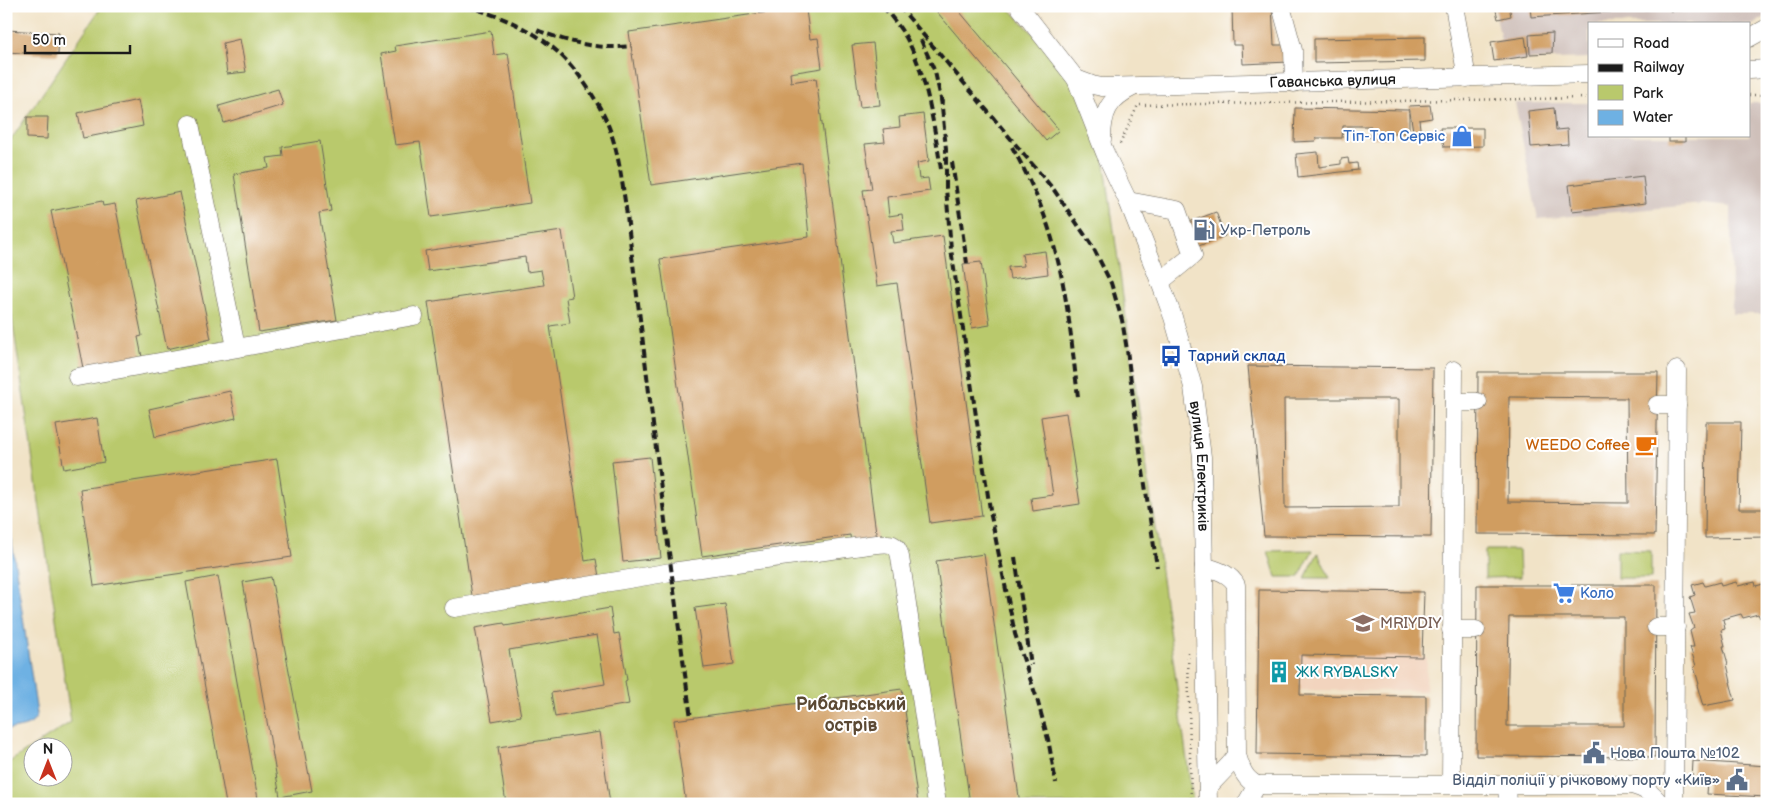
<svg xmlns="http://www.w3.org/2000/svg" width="1773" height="810" viewBox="0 0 1773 810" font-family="'Balsamiq Sans',sans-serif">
<rect width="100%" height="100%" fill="#fff"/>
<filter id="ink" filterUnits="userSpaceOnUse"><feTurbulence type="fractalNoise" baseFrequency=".02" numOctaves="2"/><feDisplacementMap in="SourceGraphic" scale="10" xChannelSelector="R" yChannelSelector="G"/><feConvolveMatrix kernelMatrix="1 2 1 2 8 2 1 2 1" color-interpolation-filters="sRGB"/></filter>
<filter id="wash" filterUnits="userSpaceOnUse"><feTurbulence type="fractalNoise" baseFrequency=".0096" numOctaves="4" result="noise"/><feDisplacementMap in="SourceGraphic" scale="20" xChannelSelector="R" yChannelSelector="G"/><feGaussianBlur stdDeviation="1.12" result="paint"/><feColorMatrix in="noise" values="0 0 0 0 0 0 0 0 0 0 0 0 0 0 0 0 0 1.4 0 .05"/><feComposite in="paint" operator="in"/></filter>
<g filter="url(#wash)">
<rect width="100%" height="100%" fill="#f1e3c7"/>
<path fill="#f2d4be" d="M 1303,591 L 1424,592 L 1422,657 L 1427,658 L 1426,691 L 1300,690 Z"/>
<g fill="#cfc0ba">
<path d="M 1494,6 L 1767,6 L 1767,16 L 1749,27 L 1749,24 L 1589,24 L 1589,58 L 1494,61 L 1491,42 L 1501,40 Z"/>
<path d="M 1515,103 L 1589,103 L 1589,136 L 1749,136 L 1749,103 L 1767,103 L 1767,314 L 1732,314 L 1731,207 L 1703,204 L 1538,219 Z"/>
</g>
<g fill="#b9c96c" stroke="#6a7244" fill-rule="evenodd">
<path d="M 102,6 L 1007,6 L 1096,100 L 1193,804 L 6,804 L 6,764 L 71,722 L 6,276 L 6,147 ZM 32,748 L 62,748 L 62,778 L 32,778 Z"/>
<path d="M 1313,550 L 1299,577 L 1276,577 L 1268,551 Z"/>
<path d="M 1485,550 L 1519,550 L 1520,577 L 1485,578 Z"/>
<path d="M 1617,550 L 1651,551 L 1651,578 L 1617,578 Z"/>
<path d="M 1318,553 L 1330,578 L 1305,578 Z"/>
</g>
<path fill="#6eb1e3" stroke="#456680" d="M 6,501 L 37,714 C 34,728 19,727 6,730 Z"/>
<g id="blocks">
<g fill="#d09d61" fill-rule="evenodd">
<path d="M 932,6 L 955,6 L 1059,130 L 1046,141 Z"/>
<path d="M 1232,6 L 1272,6 L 1274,45 L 1289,45 L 1289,62 L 1243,64 L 1242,45 L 1233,45 Z"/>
<path d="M 1495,6 L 1509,6 L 1511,16 L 1498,19 Z"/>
<path d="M 1530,6 L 1657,6 L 1658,9 L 1531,17 Z"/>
<path d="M 1669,6 L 1698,6 L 1699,10 L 1670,11 Z"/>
<path d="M 790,9 L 790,12 L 806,10 L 810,39 L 818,38 L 822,68 L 790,73 L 791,82 L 816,78 L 877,540 L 851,544 L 850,535 L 702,556 L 660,259 L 809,237 L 802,163 L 651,185 L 629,32 Z"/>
<path d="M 6,30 L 59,33 L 58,55 L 6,52 Z"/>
<path d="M 491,31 L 494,55 L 508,53 L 530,203 L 431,217 L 420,142 L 395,145 L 381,54 L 396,51 L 395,46 Z"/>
<path d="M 1553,33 L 1552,53 L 1530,54 L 1529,35 Z"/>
<path d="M 1425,37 L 1425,61 L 1314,63 L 1314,39 Z"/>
<path d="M 1525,37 L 1528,56 L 1494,61 L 1491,42 Z"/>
<path d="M 240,39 L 246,72 L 227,74 L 223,43 Z"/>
<path d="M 873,43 L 880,105 L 860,107 L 852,45 Z"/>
<path d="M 278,89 L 283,105 L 224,123 L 219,106 Z"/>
<path d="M 138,100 L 143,126 L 83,138 L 78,113 Z"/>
<path d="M 1430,105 L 1432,118 L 1419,120 L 1421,136 L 1414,137 L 1409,106 Z"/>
<path d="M 1295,108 L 1409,110 L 1409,133 L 1388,133 L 1388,138 L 1370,138 L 1371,126 L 1343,126 L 1342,138 L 1316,138 L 1316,141 L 1294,142 Z"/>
<path d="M 1554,108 L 1556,130 L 1567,129 L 1568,144 L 1531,147 L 1528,111 Z"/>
<path d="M 923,114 L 929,161 L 917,163 L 919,179 L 928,178 L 930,191 L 887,197 L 889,216 L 902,214 L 904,230 L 891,231 L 893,243 L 943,236 L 982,516 L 930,523 L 897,283 L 877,286 L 863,190 L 872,189 L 865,144 L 885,142 L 883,129 L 900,127 L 899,117 Z"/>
<path d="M 27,117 L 48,117 L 47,139 L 27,138 Z"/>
<path d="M 1440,128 L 1483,128 L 1483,146 L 1444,147 Z"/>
<rect x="1669" y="136" width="16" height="6"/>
<path d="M 320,141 L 331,211 L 319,213 L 337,320 L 259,332 L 234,174 L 269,168 L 267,158 L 283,156 L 282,147 Z"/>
<path d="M 1318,152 L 1319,167 L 1341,164 L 1341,159 L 1348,158 L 1349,164 L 1357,163 L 1358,170 L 1298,177 L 1296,154 Z"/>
<path d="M 1643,176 L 1646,203 L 1572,211 L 1569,185 Z"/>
<path d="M 180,192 L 211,339 L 167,349 L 136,201 Z"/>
<path d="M 102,201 L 103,206 L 115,204 L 142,336 L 138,337 L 142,357 L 83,368 L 51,211 Z"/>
<path d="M 1216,212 L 1225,236 L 1193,248 L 1184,224 Z"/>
<path d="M 562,231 L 572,297 L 566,298 L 570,323 L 550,326 L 585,561 L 596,559 L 599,577 L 472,596 L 428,302 L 544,285 L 541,270 L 527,272 L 525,257 L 428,271 L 425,251 Z"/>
<path d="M 1045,251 L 1048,274 L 1010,279 L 1008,267 L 1024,266 L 1022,254 Z"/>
<path d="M 981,262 L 990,325 L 972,328 L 963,264 Z"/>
<path d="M 1248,366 L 1433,368 L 1431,537 L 1264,536 ZM 1284,399 L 1399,399 L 1399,507 L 1285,508 Z"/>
<path d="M 1478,372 L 1658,372 L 1655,535 L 1477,534 ZM 1509,397 L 1627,398 L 1628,503 L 1508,502 Z"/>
<path d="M 230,391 L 236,418 L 155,437 L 149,409 Z"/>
<path d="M 1066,413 L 1080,504 L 1033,511 L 1031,498 L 1053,495 L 1041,417 Z"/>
<path d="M 97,418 L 104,462 L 64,469 L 56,425 Z"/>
<path d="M 1706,422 L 1741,422 L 1739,509 L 1767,509 L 1767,537 L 1705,538 Z"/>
<path d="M 650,457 L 661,558 L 623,562 L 612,461 Z"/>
<path d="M 277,459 L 292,557 L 94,586 L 80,489 Z"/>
<path d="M 984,554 L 1020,804 L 970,804 L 936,561 Z"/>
<path d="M 218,576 L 258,799 L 228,804 L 226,804 L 186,582 Z"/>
<path d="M 271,577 L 312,791 L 280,797 L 243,582 Z"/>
<path d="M 1703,582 L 1705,586 L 1720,582 L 1721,586 L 1736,582 L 1738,586 L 1755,582 L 1756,586 L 1767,583 L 1767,616 L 1760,618 L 1758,614 L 1743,618 L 1741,614 L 1723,619 L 1725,629 L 1721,630 L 1725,646 L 1723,646 L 1728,664 L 1727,664 L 1731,682 L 1730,682 L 1735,700 L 1703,706 L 1697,685 L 1699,684 L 1694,667 L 1696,666 L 1690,647 L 1694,647 L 1690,631 L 1694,628 L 1689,614 L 1695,613 L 1690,597 L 1695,595 L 1692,585 Z"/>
<path d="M 1477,585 L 1656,585 L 1655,757 L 1476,756 ZM 1509,617 L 1624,617 L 1624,726 L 1507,726 Z"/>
<path d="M 1259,590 L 1424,592 L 1422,657 L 1301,655 L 1300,695 L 1426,696 L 1426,756 L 1257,754 Z"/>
<path d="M 725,604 L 734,664 L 704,668 L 695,608 Z"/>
<path d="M 610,608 L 614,634 L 619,633 L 627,680 L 625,681 L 629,704 L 555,717 L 551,693 L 605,684 L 597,635 L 509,650 L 521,716 L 492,721 L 475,628 L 504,623 L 505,626 Z"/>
<path d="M 902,689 L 918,804 L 686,804 L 674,720 Z"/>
<path d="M 600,732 L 610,804 L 506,804 L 498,747 Z"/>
<path d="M 1693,761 L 1767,766 L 1767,797 L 1707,794 L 1708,781 L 1692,780 Z"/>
</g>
</g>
</g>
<g filter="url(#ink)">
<use href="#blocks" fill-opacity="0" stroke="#676258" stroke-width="1"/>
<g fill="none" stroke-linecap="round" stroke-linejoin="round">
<g stroke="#676258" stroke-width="19">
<g id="minor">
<path id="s1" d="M 1019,6 L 1076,79 L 1105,153 L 1128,201 L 1160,282 L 1173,317 L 1193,387 L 1202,457 L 1208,804"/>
<path d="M 1281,6 L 1293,50 L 1294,83"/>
<path d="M 1454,6 L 1467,78"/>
<path d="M 1749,38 L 1767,28"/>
<path d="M 1749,70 L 1767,69"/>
<path id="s2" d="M 1076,79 L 1092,85 L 1102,87 L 1589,74"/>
<path d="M 190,124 L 236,347"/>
<path d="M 1102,140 C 1102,113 1108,99 1133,87"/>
<path d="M 1128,201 L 1177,210 L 1193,255 L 1160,282"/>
<path d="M 77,377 L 414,316"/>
<path d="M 1454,402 L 1478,402"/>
<path d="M 1657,405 L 1677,405"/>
<path d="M 1204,566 C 1216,570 1230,573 1236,585 L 1237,755 C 1241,768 1244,779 1257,785 L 1246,804"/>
<path d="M 454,608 L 671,572 L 876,544 C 890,543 897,542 900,557 L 937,804"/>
<path d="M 1656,627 L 1676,627"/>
<path d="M 1451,630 L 1476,630"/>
<path d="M 1451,784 L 1454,370"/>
<path d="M 1257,785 L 1507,785 L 1508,804"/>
<path d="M 1507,785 L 1632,785 C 1645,789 1652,793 1660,804"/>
<path d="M 1208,787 L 1231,763 L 1237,755"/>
<path d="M 1674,804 L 1677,370"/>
</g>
</g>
<g stroke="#676258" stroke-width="2.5" stroke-dasharray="1 4" stroke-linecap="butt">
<path d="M 1749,95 L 1767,95"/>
<path d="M 1120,144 L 1138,105 L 1589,98"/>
<path d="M 1188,652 L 1191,804"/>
</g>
<use href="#minor" stroke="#fff" stroke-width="18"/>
<g stroke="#1c1c1c" stroke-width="4" stroke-dasharray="8 4" stroke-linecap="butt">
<path d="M 466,6 C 531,25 567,48 600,108 C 617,138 621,175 626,208 C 631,248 636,287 641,327 C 657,457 673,588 691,718"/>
<path d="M 883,6 C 891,17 902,29 908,41 C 928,80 934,127 941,169"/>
<path d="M 899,6 L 1054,190 L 1093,247 L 1111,283 L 1122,320 L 1127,350 L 1138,437 L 1157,567"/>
<path d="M 537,30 C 567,42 598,50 631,46"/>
<path d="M 921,40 L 935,72 L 942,103"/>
<path d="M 941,97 L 946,149 L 946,188 L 951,249 L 991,516 L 1015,634 L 1037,699 L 1048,739 L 1056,783"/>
<path d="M 1012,147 C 1029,177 1045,212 1054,246 C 1068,295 1072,347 1078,397"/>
<path d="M 952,162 L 967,263"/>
<path d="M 1015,557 L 1031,665"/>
</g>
</g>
</g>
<defs>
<g id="shop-bare" transform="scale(1.725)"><path d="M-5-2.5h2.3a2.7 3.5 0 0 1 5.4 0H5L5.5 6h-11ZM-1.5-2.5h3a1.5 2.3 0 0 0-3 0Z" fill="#3f7fe0" stroke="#fff" stroke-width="2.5" paint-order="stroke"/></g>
<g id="fuel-bare" transform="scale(1.725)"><path d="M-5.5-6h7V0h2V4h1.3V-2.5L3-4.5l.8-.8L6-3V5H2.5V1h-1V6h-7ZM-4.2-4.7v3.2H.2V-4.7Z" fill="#5c6f8a" stroke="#fff" stroke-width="2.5" paint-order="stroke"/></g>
<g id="bus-bare" transform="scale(1.725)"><path d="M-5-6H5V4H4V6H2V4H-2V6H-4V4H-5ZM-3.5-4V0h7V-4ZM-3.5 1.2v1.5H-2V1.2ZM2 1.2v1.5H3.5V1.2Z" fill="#1a4fb4" stroke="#fff" stroke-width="2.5" paint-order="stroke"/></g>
<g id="cafe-bare" transform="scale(1.725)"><path d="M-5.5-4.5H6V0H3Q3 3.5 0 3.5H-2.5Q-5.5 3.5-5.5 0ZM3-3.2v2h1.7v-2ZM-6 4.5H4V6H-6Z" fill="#e8710a" stroke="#fff" stroke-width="2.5" paint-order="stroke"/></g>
<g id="supermarket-bare" transform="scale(1.725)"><path d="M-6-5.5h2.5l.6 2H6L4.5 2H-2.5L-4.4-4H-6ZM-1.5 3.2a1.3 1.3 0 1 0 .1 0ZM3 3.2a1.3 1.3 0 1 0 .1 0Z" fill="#3f7fe0" stroke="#fff" stroke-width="2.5" paint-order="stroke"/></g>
<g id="school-bare" transform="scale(1.725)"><path d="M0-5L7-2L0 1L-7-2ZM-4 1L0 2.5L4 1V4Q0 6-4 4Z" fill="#8d6e63" stroke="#fff" stroke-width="2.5" paint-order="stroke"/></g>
<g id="building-bare" transform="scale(1.725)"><path d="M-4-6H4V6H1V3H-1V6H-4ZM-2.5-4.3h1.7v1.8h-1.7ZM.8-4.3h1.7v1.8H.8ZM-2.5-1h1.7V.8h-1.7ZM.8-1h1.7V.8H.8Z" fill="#0f9aa8" stroke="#fff" stroke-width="2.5" paint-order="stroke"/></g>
<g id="civic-bare" transform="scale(1.725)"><path d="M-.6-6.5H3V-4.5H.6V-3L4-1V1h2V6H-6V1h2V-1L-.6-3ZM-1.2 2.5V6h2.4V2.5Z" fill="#5c6f8a" stroke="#fff" stroke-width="2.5" paint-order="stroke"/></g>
</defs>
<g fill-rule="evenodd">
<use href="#shop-bare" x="1462" y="136"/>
<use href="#fuel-bare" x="1204" y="230"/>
<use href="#bus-bare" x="1171" y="356"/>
<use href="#cafe-bare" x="1646" y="445"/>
<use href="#supermarket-bare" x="1564" y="593"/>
<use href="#school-bare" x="1363" y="623"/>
<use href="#building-bare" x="1279" y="672"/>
<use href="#civic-bare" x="1594" y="753"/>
<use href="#civic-bare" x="1737" y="780"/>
</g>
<g text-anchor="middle" stroke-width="4" stroke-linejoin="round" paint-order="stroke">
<g font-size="15" fill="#1c1c1c" stroke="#fff">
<text dy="5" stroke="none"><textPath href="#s2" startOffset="258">Гаванська вулиця</textPath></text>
<text dy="5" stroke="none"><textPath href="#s1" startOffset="502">вулиця Електриків</textPath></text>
</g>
<g font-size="15" fill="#366cbe" stroke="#fff" text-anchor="end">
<text x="1445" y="141">Тіп-Топ Сервіс</text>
<text x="1580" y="598" text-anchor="start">Коло</text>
</g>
<g font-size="15" fill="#4e5e75" stroke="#fff" text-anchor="start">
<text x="1220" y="235">Укр-Петроль</text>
<text x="1610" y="758">Нова Пошта №102</text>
<text x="1720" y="785" text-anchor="end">Відділ поліції у річковому порту «Київ»</text>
</g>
<g font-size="15" fill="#164399" stroke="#fff" text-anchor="start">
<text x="1188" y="361">Тарний склад</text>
</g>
<g font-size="15" fill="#c56008" stroke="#fff" text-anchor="end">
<text x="1630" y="450">WEEDO Coffee</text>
</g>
<g font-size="15" fill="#785e54" stroke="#fff" text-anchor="start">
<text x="1380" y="628">MRIYDIY</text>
</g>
<g font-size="15" fill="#0d838f" stroke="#fff" text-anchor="start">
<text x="1296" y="677">ЖК RYBALSKY</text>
</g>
<g font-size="18" font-weight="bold" fill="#5b4934" stroke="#fff">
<text x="851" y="710">Рибальський<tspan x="851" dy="21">острів</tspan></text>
</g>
</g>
<rect width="1773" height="810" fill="none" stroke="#fff" stroke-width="25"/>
<rect x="1588" y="22" width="162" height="115" fill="#ffffff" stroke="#a4a4a4"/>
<rect x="1598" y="39" width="25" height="8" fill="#ffffff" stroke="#a4a4a4"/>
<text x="1633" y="48" font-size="15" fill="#1c1c1c">Road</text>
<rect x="1598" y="64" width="25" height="8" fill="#1c1c1c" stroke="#a4a4a4"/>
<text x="1633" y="72" font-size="15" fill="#1c1c1c">Railway</text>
<rect x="1598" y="85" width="25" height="15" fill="#b9c96c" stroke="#a4a4a4"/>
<text x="1633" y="98" font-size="15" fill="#1c1c1c">Park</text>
<rect x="1598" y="110" width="25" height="15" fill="#6eb1e3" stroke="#a4a4a4"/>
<text x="1633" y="122" font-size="15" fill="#1c1c1c">Water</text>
<g transform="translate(48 762)"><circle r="24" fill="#ffffff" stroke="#a4a4a4"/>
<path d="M0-4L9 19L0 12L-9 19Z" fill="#c8321e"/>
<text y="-8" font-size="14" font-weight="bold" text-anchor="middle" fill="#1c1c1c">N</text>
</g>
<path d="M25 45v8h105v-8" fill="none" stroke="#1c1c1c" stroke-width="2.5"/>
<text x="32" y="45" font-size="15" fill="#1c1c1c" stroke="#ffffff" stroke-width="4" paint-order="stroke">50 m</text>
</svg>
